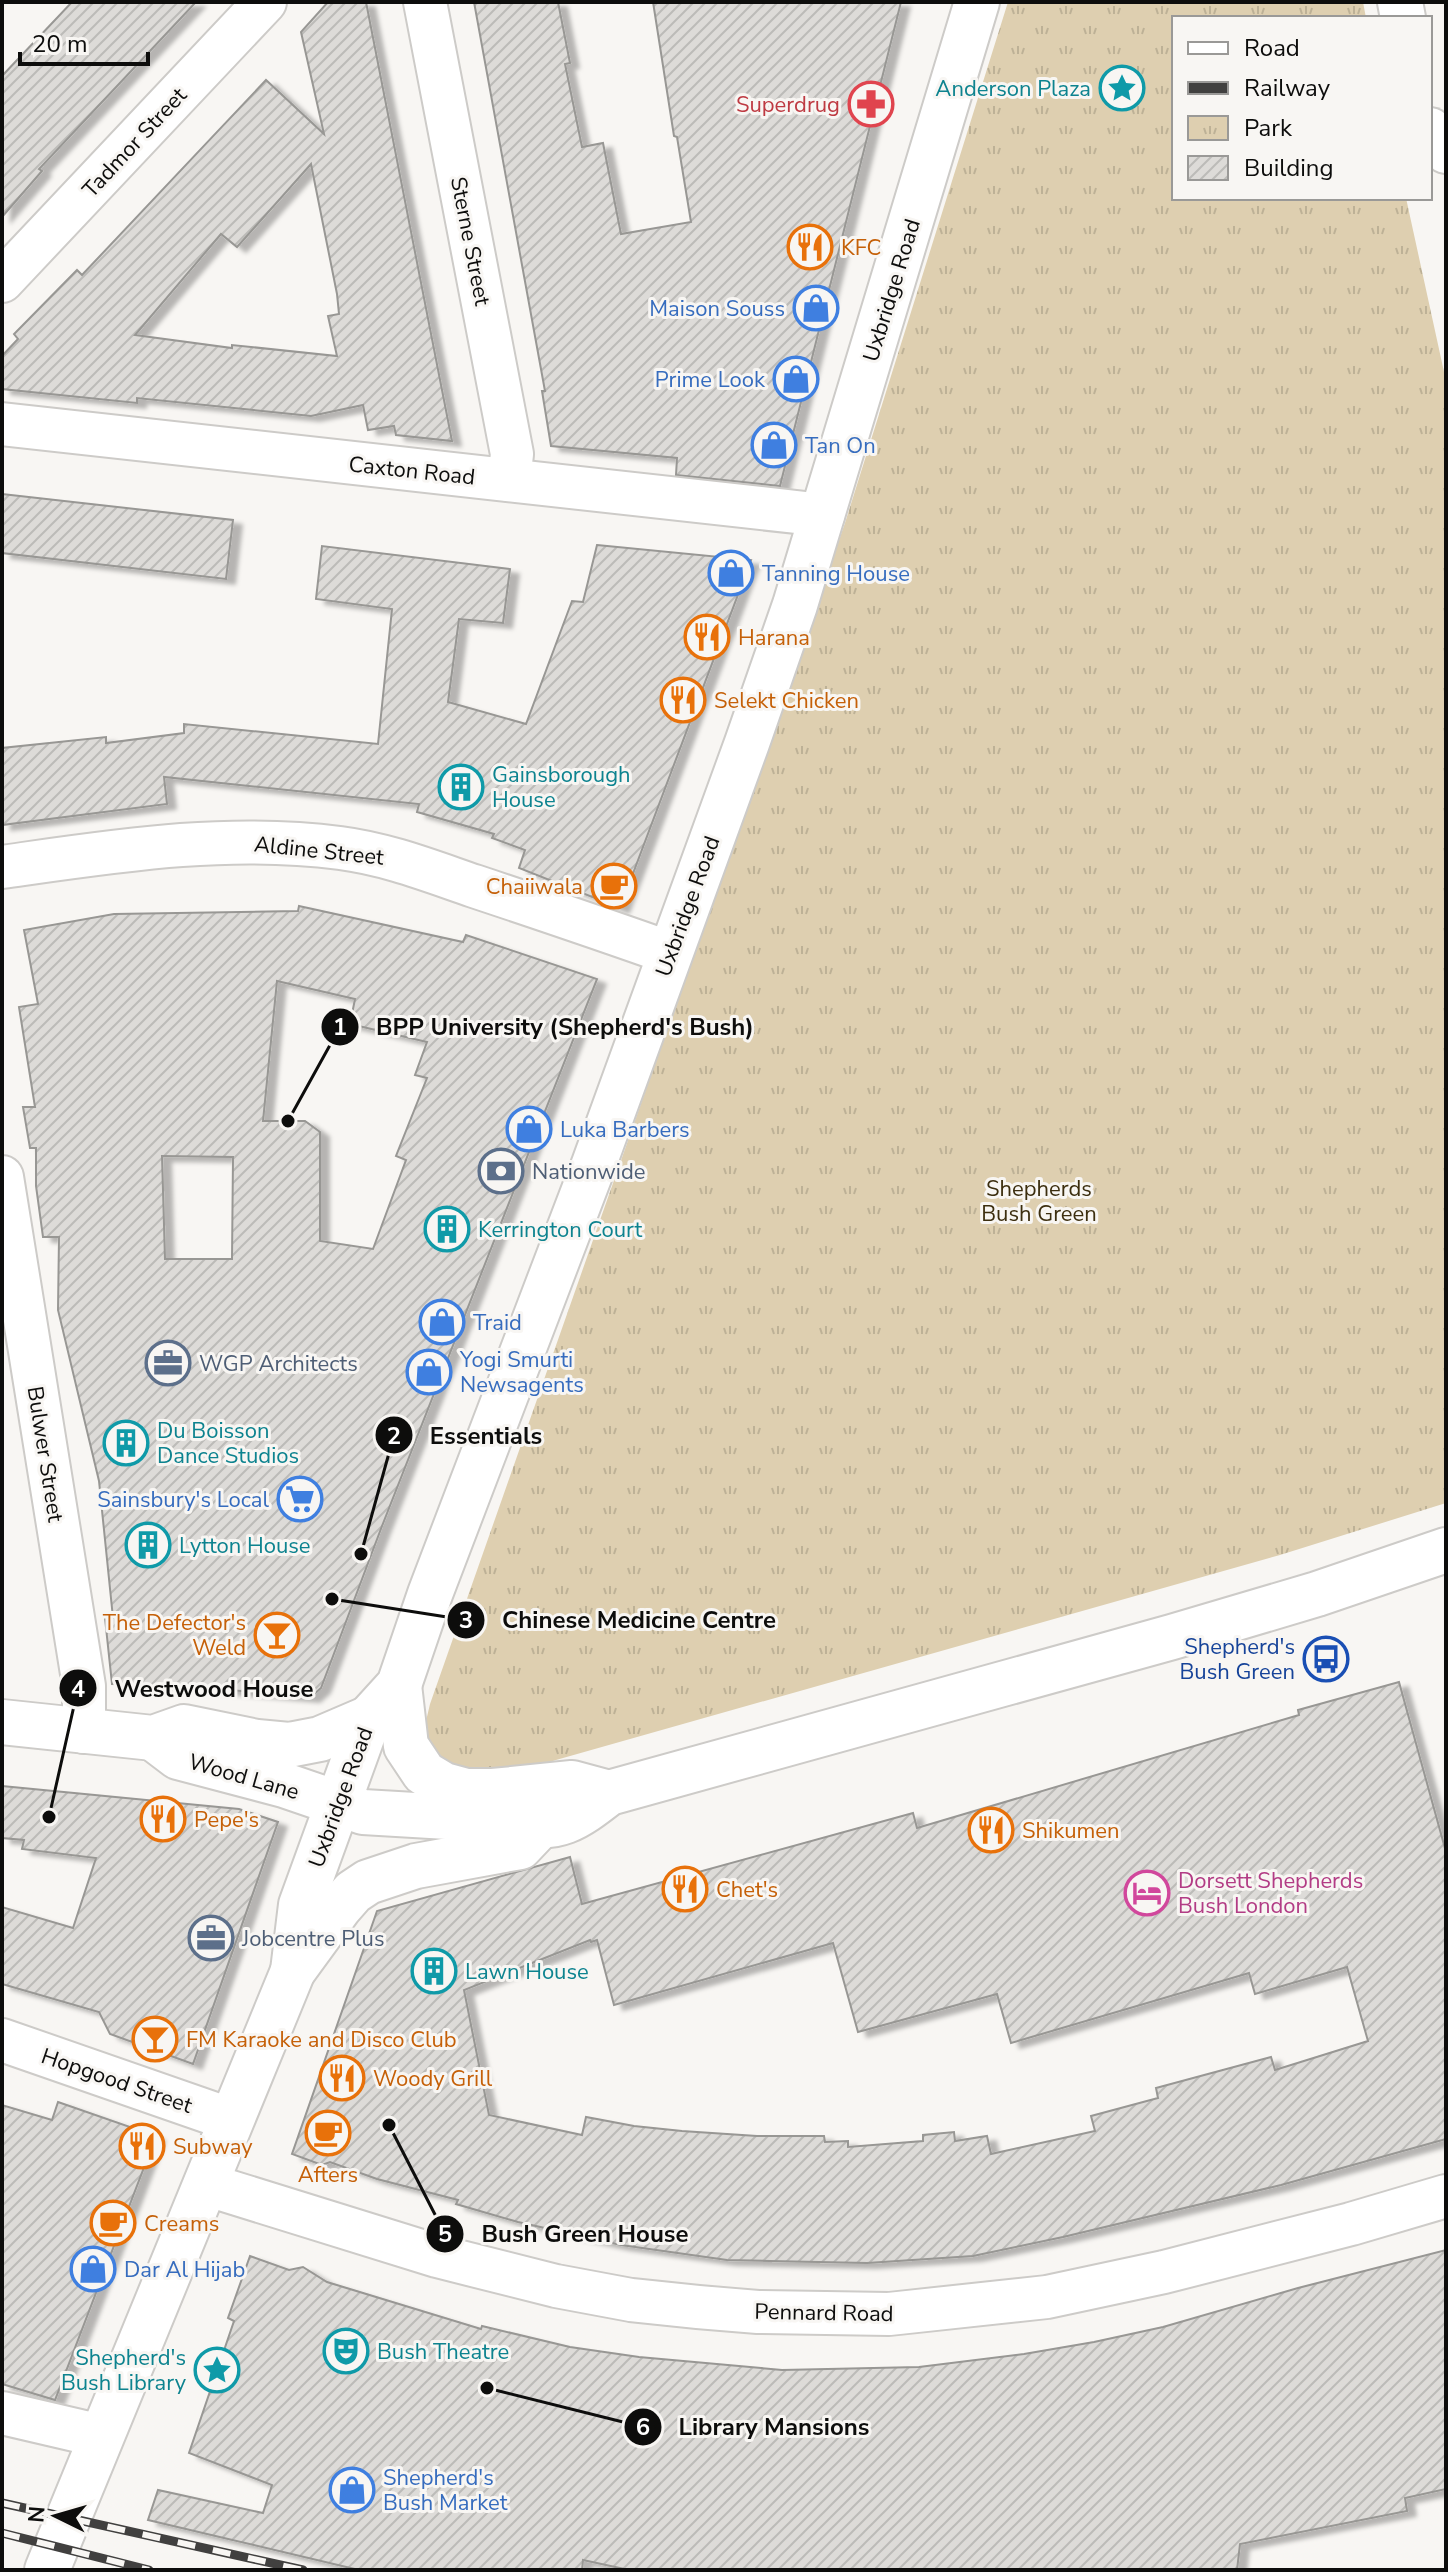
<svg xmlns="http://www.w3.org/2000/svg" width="1448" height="2572" viewBox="0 0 1448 2572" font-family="'Nunito Sans',sans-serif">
<defs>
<pattern id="park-tufts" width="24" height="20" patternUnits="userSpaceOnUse" patternTransform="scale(2)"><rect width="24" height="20" fill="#decfb0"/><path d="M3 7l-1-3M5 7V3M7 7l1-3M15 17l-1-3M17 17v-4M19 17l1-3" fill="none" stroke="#bdb196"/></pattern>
<pattern id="building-hatch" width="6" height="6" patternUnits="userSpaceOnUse" patternTransform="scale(2)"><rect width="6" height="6" fill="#dddbd8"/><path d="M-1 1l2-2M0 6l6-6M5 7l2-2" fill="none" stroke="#bcbbb8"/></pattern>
<filter id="shadow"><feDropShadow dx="9" dy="5" stdDeviation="2" flood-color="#0004"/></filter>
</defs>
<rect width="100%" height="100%" fill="#f8f6f3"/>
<path fill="url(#park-tufts)" d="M 1008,2 L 1363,2 L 1366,18 L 1174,18 L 1174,198 L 1406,198 L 1446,381 L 1446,1503 L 1280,1555 L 556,1760 L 498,1779 L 449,1777 L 422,1738 L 430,1704 L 845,523 Z"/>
<g fill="url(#building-hatch)" stroke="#989794" stroke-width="2" fill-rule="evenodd" filter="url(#shadow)">
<path d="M 72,2 L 196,2 L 39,169 L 42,171 L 2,217 L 2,76 Z"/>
<path d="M 328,2 L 366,2 L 452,441 L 396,435 L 394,426 L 368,430 L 363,405 L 311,416 L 137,398 L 137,403 L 2,389 L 2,356 L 18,339 L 14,334 L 77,270 L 82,275 L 266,80 L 324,134 L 301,32 ZM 311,164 L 337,294 L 339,314 L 328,316 L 337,356 L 232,345 L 232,348 L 135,335 L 221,234 L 237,247 Z"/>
<path d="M 474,2 L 558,2 L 570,63 L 565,64 L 582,147 L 603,143 L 621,234 L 691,222 L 677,137 L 674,136 L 653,2 L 901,2 L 780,486 L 676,475 L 677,458 L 551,446 L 542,391 L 545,391 Z"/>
<path d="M 2,494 L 233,520 L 226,579 L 2,553 Z"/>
<path d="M 597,545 L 751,560 L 620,908 L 519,868 L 525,850 L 492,838 L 494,834 L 417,812 L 419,804 L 164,777 L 167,804 L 2,825 L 2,748 L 106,737 L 106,743 L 184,733 L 184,724 L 378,744 L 392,609 L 316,599 L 322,546 L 510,569 L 503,623 L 459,619 L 448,702 L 526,724 L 572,601 L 583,602 Z"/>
<path d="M 299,906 L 463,942 L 466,935 L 597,979 L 382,1526 L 321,1688 L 311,1697 L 193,1687 L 112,1684 L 105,1618 L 113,1618 L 99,1481 L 58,1310 L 59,1237 L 43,1237 L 36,1186 L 36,1148 L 30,1148 L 23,1107 L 35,1107 L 19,1007 L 38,1004 L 24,930 L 114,914 L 298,911 ZM 277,981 L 355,999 L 350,1024 L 427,1042 L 415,1075 L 427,1078 L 396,1156 L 406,1160 L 373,1249 L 320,1241 L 320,1132 L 305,1121 L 263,1121 ZM 162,1156 L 233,1157 L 232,1259 L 165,1259 Z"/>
<path d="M 1399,1682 L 1446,1852 L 1446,2139 L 1281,2185 L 1063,2237 L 973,2256 L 867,2263 L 727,2260 L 621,2245 L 518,2222 L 456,2204 L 458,2200 L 377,2179 L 330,2162 L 322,2165 L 292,2154 L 377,1911 L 570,1857 L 582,1904 L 913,1813 L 917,1828 L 1299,1715 L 1298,1710 ZM 590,1940 L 591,1942 L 597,1940 L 614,2005 L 833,1943 L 858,2032 L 997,1994 L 1011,2043 L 1249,1973 L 1255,1994 L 1347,1967 L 1368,2041 L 1275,2070 L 1271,2057 L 1156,2088 L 1158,2098 L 1091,2116 L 1095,2131 L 991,2154 L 987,2136 L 955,2141 L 954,2132 L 923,2135 L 923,2141 L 848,2147 L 848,2141 L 825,2142 L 824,2136 L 757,2136 L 682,2131 L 634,2126 L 586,2117 L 582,2135 L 489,2115 L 464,1990 Z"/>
<path d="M 2,1786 L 239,1809 L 278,1822 L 193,2064 L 110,2034 L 99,2012 L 2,1984 L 2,1907 L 73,1928 L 96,1858 L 22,1849 L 24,1840 L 2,1838 Z"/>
<path d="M 58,2102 L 156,2136 L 55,2400 L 2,2384 L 2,2105 L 52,2120 Z"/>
<path d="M 1446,2250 L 1446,2489 L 1405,2498 L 1407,2511 L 1240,2544 L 1237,2570 L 629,2570 L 583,2560 L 582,2570 L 359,2570 L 148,2520 L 158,2490 L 263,2513 L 272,2485 L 189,2453 L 234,2321 L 228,2318 L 250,2256 L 289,2270 L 303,2267 L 327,2282 L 481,2329 L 482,2326 L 570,2347 L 639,2357 L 782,2370 L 919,2367 L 1024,2354 L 1094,2342 L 1163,2327 L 1298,2288 Z"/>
</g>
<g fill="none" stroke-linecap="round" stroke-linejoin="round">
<g stroke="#cdcbc8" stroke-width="46">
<g id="street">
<path d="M 425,2 L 512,454 L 509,480"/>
<path d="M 2,281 L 265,2"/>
<path d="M 2,424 L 823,515"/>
<path d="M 2,867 C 115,851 226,833 340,848 C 387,854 430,871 474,886 C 540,908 605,930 670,953"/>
<path d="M 2,1177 L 84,1686 L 84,1732"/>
<path d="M 2,2040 L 232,2120"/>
<path d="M 205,2184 L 437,2256 L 556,2286 L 631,2300 L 698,2307 L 758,2312 L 889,2314 L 1047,2297 L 1164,2272 L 1351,2224 L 1446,2196"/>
<path d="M 2,2413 L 101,2436"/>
</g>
</g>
<g stroke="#cdcbc8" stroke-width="48">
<g id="primary">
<path d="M 1400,2 L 1403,18"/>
<path d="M 1430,130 L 1446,151"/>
<path d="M 399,1685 L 406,1746 L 424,1773 L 444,1785 L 466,1791 L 493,1791 L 572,1783 L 609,1793"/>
<path d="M 2,1722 L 153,1738 L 184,1727 L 257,1742 L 289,1745 L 320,1739 L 369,1718"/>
<path d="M 153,1738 L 178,1757 L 284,1785 L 363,1812 L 516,1821 C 557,1834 578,1817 609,1793 L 1172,1637 L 1317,1594 L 1446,1550"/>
<path d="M 293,1971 L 301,1905 L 369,1718 L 399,1685 L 430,1594 L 594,1164 L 747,743 L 795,605 L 977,2"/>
<path d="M 47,2570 L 293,1971 L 339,1908 L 353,1892 L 368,1882 L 416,1866 L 520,1847 L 538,1828"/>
</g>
</g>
<use href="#street" stroke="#fff" stroke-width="42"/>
<use href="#primary" stroke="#fff" stroke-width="44"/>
<g stroke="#41403f" stroke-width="9">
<g id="rail">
<path d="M 2,2503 L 303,2570"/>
<path d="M 2,2533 L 149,2570"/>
</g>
</g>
<use href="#rail" stroke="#f8f6f3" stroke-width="6" stroke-dasharray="18" stroke-linecap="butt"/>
</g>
<defs>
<g id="sight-ring" transform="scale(2.3)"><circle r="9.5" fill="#f8f6f3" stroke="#0f9aa8" stroke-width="1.5"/><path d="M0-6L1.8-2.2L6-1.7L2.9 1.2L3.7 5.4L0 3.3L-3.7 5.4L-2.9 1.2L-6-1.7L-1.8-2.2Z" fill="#0f9aa8"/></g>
<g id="pharmacy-ring" transform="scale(2.3)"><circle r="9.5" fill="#f8f6f3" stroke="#e0444e" stroke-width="1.5"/><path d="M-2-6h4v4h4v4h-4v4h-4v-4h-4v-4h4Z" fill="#e0444e"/></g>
<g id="restaurant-ring" transform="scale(2.3)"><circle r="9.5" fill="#f8f6f3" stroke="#e8710a" stroke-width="1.5"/><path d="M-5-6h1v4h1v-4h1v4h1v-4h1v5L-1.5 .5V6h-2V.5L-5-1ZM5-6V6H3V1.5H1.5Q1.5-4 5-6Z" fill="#e8710a"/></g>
<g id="shop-ring" transform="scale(2.3)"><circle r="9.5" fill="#f8f6f3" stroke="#3f7fe0" stroke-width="1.5"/><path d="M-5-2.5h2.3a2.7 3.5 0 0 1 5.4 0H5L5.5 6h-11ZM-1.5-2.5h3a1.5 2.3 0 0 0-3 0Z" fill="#3f7fe0"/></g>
<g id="building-ring" transform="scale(2.3)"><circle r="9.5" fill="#f8f6f3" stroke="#0f9aa8" stroke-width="1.5"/><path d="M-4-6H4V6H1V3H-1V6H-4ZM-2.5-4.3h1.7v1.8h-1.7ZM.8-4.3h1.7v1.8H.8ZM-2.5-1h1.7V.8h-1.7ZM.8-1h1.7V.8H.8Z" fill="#0f9aa8"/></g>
<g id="cafe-ring" transform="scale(2.3)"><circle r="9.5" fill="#f8f6f3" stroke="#e8710a" stroke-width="1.5"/><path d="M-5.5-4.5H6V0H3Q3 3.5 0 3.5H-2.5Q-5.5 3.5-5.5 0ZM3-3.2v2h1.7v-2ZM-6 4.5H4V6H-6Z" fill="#e8710a"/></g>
<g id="bank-ring" transform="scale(2.3)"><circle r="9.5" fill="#f8f6f3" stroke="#5c6f8a" stroke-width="1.5"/><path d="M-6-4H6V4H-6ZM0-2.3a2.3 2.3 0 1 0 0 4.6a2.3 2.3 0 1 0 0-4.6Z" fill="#5c6f8a"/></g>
<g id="office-ring" transform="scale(2.3)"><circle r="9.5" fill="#f8f6f3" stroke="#5c6f8a" stroke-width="1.5"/><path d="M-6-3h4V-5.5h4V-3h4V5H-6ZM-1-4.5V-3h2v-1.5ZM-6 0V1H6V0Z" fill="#5c6f8a"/></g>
<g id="supermarket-ring" transform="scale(2.3)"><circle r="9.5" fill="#f8f6f3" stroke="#3f7fe0" stroke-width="1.5"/><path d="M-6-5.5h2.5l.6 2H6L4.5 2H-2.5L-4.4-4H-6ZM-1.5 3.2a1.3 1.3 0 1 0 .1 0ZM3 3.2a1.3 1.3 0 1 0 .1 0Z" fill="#3f7fe0"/></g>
<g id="bar-ring" transform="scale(2.3)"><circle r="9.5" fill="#f8f6f3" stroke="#e8710a" stroke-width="1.5"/><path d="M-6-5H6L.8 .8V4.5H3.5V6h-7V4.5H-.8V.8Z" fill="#e8710a"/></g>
<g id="bus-ring" transform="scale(2.3)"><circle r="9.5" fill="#f8f6f3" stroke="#1a4fb4" stroke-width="1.5"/><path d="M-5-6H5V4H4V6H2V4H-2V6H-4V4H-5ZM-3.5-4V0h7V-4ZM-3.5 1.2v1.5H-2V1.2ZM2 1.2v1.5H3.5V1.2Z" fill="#1a4fb4"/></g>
<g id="hotel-ring" transform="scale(2.3)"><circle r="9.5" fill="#f8f6f3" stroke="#d1479c" stroke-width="1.5"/><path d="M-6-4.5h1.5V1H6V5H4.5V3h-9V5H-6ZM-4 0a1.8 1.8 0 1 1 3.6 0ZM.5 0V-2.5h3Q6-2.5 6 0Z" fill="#d1479c"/></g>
<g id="theatre-ring" transform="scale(2.3)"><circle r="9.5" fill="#f8f6f3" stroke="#0f9aa8" stroke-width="1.5"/><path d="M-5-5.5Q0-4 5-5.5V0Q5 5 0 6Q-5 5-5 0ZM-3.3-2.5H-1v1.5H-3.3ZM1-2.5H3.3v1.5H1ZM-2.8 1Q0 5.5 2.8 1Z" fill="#0f9aa8"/></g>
</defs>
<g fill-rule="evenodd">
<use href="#sight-ring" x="1122" y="88"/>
<use href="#pharmacy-ring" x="871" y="104"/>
<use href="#restaurant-ring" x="810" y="247"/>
<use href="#shop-ring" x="816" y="308"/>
<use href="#shop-ring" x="796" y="379"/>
<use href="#shop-ring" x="774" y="445"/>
<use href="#shop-ring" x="731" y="573"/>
<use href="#restaurant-ring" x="707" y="637"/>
<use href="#restaurant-ring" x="683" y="700"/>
<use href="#building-ring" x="461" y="787"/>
<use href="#cafe-ring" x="614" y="886"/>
<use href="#shop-ring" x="529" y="1129"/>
<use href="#bank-ring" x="501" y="1171"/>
<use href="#building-ring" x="447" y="1229"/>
<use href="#shop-ring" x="442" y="1322"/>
<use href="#office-ring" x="168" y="1363"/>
<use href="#shop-ring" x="429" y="1372"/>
<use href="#building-ring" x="126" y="1443"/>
<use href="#supermarket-ring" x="300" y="1499"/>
<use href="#building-ring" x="148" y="1545"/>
<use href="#bar-ring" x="277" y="1635"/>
<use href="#bus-ring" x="1326" y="1659"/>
<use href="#restaurant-ring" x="163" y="1819"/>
<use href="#restaurant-ring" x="991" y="1830"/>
<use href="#restaurant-ring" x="685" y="1889"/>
<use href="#hotel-ring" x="1147" y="1893"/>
<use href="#office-ring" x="211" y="1938"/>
<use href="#building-ring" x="434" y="1971"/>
<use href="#bar-ring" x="155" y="2039"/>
<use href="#restaurant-ring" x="342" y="2078"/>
<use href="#cafe-ring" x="328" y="2133"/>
<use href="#restaurant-ring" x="142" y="2146"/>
<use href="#cafe-ring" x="113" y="2223"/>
<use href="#shop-ring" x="93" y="2269"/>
<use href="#theatre-ring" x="346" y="2351"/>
<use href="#sight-ring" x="217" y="2370"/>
<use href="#shop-ring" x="352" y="2490"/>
</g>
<g text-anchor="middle" stroke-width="6" stroke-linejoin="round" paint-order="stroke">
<g font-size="22" fill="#0d838f" stroke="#f8f6f3" text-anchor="start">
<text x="1091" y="96" text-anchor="end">Anderson Plaza</text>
<text x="492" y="782">Gainsborough<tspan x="492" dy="25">House</tspan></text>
<text x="478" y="1237">Kerrington Court</text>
<text x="157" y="1438">Du Boisson<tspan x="157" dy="25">Dance Studios</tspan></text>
<text x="179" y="1553">Lytton House</text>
<text x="465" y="1979">Lawn House</text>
<text x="377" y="2359">Bush Theatre</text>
<text x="186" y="2365" text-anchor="end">Shepherd's<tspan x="186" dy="25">Bush Library</tspan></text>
</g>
<g font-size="22" fill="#be3a42" stroke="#f8f6f3" text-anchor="end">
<text x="840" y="112">Superdrug</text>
</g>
<g font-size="22" fill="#0d0d0c" stroke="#f8f6f3">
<text transform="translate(134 142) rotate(-47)" y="8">Tadmor Street</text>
<text transform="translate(471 241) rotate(79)" y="8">Sterne Street</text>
<text transform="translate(891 290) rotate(-73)" y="8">Uxbridge Road</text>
<text transform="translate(412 470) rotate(6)" y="8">Caxton Road</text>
<text transform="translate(319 850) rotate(6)" y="8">Aldine Street</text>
<text transform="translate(687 906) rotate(-70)" y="8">Uxbridge Road</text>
<text transform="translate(46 1454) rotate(81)" y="8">Bulwer Street</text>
<text transform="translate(244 1776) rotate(16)" y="8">Wood Lane</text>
<text transform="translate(340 1797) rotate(-70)" y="8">Uxbridge Road</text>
<text transform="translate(117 2080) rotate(19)" y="8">Hopgood Street</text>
<text transform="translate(824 2312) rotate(1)" y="8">Pennard Road</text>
</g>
<g font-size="22" fill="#c56008" stroke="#f8f6f3" text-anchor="start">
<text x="841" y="255">KFC</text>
<text x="738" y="645">Harana</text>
<text x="714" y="708">Selekt Chicken</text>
<text x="583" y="894" text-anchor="end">Chaiiwala</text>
<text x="246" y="1630" text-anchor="end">The Defector's<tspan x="246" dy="25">Weld</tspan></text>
<text x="194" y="1827">Pepe's</text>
<text x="1022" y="1838">Shikumen</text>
<text x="716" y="1897">Chet's</text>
<text x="186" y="2047">FM Karaoke and Disco Club</text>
<text x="373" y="2086">Woody Grill</text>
<text x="173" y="2154">Subway</text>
<text x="328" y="2182" text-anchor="middle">Afters</text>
<text x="144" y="2231">Creams</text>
</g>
<g font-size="22" fill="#366cbe" stroke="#f8f6f3" text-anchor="start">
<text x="785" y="316" text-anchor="end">Maison Souss</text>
<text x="765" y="387" text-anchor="end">Prime Look</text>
<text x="805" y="453">Tan On</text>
<text x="762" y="581">Tanning House</text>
<text x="560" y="1137">Luka Barbers</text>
<text x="473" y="1330">Traid</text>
<text x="460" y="1367">Yogi Smurti<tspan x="460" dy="25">Newsagents</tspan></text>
<text x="269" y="1507" text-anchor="end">Sainsbury's Local</text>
<text x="124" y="2277">Dar Al Hijab</text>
<text x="383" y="2485">Shepherd's<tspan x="383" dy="25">Bush Market</tspan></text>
</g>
<g font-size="22" fill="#4e5e75" stroke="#f8f6f3" text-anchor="start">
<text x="532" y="1179">Nationwide</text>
<text x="199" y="1371">WGP Architects</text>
<text x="242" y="1946">Jobcentre Plus</text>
</g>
<g font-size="22" fill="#3c2e0f" stroke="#f8f6f3">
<text x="1039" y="1196">Shepherds<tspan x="1039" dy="25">Bush Green</tspan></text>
</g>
<g font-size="22" fill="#164399" stroke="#f8f6f3" text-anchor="end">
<text x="1295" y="1654">Shepherd's<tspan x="1295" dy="25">Bush Green</tspan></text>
</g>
<g font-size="22" fill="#b23c85" stroke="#f8f6f3" text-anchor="start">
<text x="1178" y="1888">Dorsett Shepherds<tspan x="1178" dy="25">Bush London</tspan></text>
</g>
</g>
<path fill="none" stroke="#0d0d0c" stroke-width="3" d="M288 1121L340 1027M361 1554L394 1435M332 1599L466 1620M49 1817L78 1688M389 2125L445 2234M487 2388L643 2427"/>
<g fill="#0d0d0c" stroke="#f8f6f3" stroke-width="3">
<circle cx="288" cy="1121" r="8"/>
<circle cx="361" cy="1554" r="8"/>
<circle cx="332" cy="1599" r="8"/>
<circle cx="49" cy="1817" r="8"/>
<circle cx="389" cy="2125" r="8"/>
<circle cx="487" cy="2388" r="8"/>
<circle cx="340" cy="1027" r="20"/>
<circle cx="394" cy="1435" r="20"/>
<circle cx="466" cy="1620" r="20"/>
<circle cx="78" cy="1688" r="20"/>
<circle cx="445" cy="2234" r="20"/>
<circle cx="643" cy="2427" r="20"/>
</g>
<g font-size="24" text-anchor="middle" font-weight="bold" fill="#fff">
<text x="340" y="1035">1</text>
<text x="394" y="1444">2</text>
<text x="466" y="1628">3</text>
<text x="78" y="1697">4</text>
<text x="445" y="2242">5</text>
<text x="643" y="2435">6</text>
</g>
<g font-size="24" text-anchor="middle" font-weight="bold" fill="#0d0d0c" stroke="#f8f6f3" stroke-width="6" stroke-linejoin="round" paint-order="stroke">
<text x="565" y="1035">BPP University (Shepherd's Bush)</text>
<text x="486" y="1444">Essentials</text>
<text x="639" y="1628">Chinese Medicine Centre</text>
<text x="214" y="1697">Westwood House</text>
<text x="585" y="2242">Bush Green House</text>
<text x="774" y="2435">Library Mansions</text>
</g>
<rect width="1448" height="2572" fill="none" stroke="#0d0d0c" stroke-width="8"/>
<rect x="1172" y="16" width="260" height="184" fill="#f8f6f3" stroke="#9a9997" stroke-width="2"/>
<rect x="1188" y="42" width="40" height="12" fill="#ffffff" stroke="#9a9997" stroke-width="2"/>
<text x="1244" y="56" font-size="24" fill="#0d0d0c">Road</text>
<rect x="1188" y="82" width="40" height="12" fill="#41403f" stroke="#9a9997" stroke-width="2"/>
<text x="1244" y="96" font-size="24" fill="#0d0d0c">Railway</text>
<rect x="1188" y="116" width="40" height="24" fill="url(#park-tufts)" stroke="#9a9997" stroke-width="2"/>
<text x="1244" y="136" font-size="24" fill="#0d0d0c">Park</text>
<rect x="1188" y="156" width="40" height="24" fill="url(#building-hatch)" stroke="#9a9997" stroke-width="2"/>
<text x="1244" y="176" font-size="24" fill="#0d0d0c">Building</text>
<g transform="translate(56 2516) rotate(275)" stroke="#f8f6f3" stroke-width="6" paint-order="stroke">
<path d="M0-6L14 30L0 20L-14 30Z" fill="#0d0d0c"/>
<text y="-12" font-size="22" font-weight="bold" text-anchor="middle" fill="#0d0d0c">N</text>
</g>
<path d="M20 52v12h128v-12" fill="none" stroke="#0d0d0c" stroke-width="4"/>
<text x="32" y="52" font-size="24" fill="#0d0d0c" stroke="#f8f6f3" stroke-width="6" paint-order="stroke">20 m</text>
</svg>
